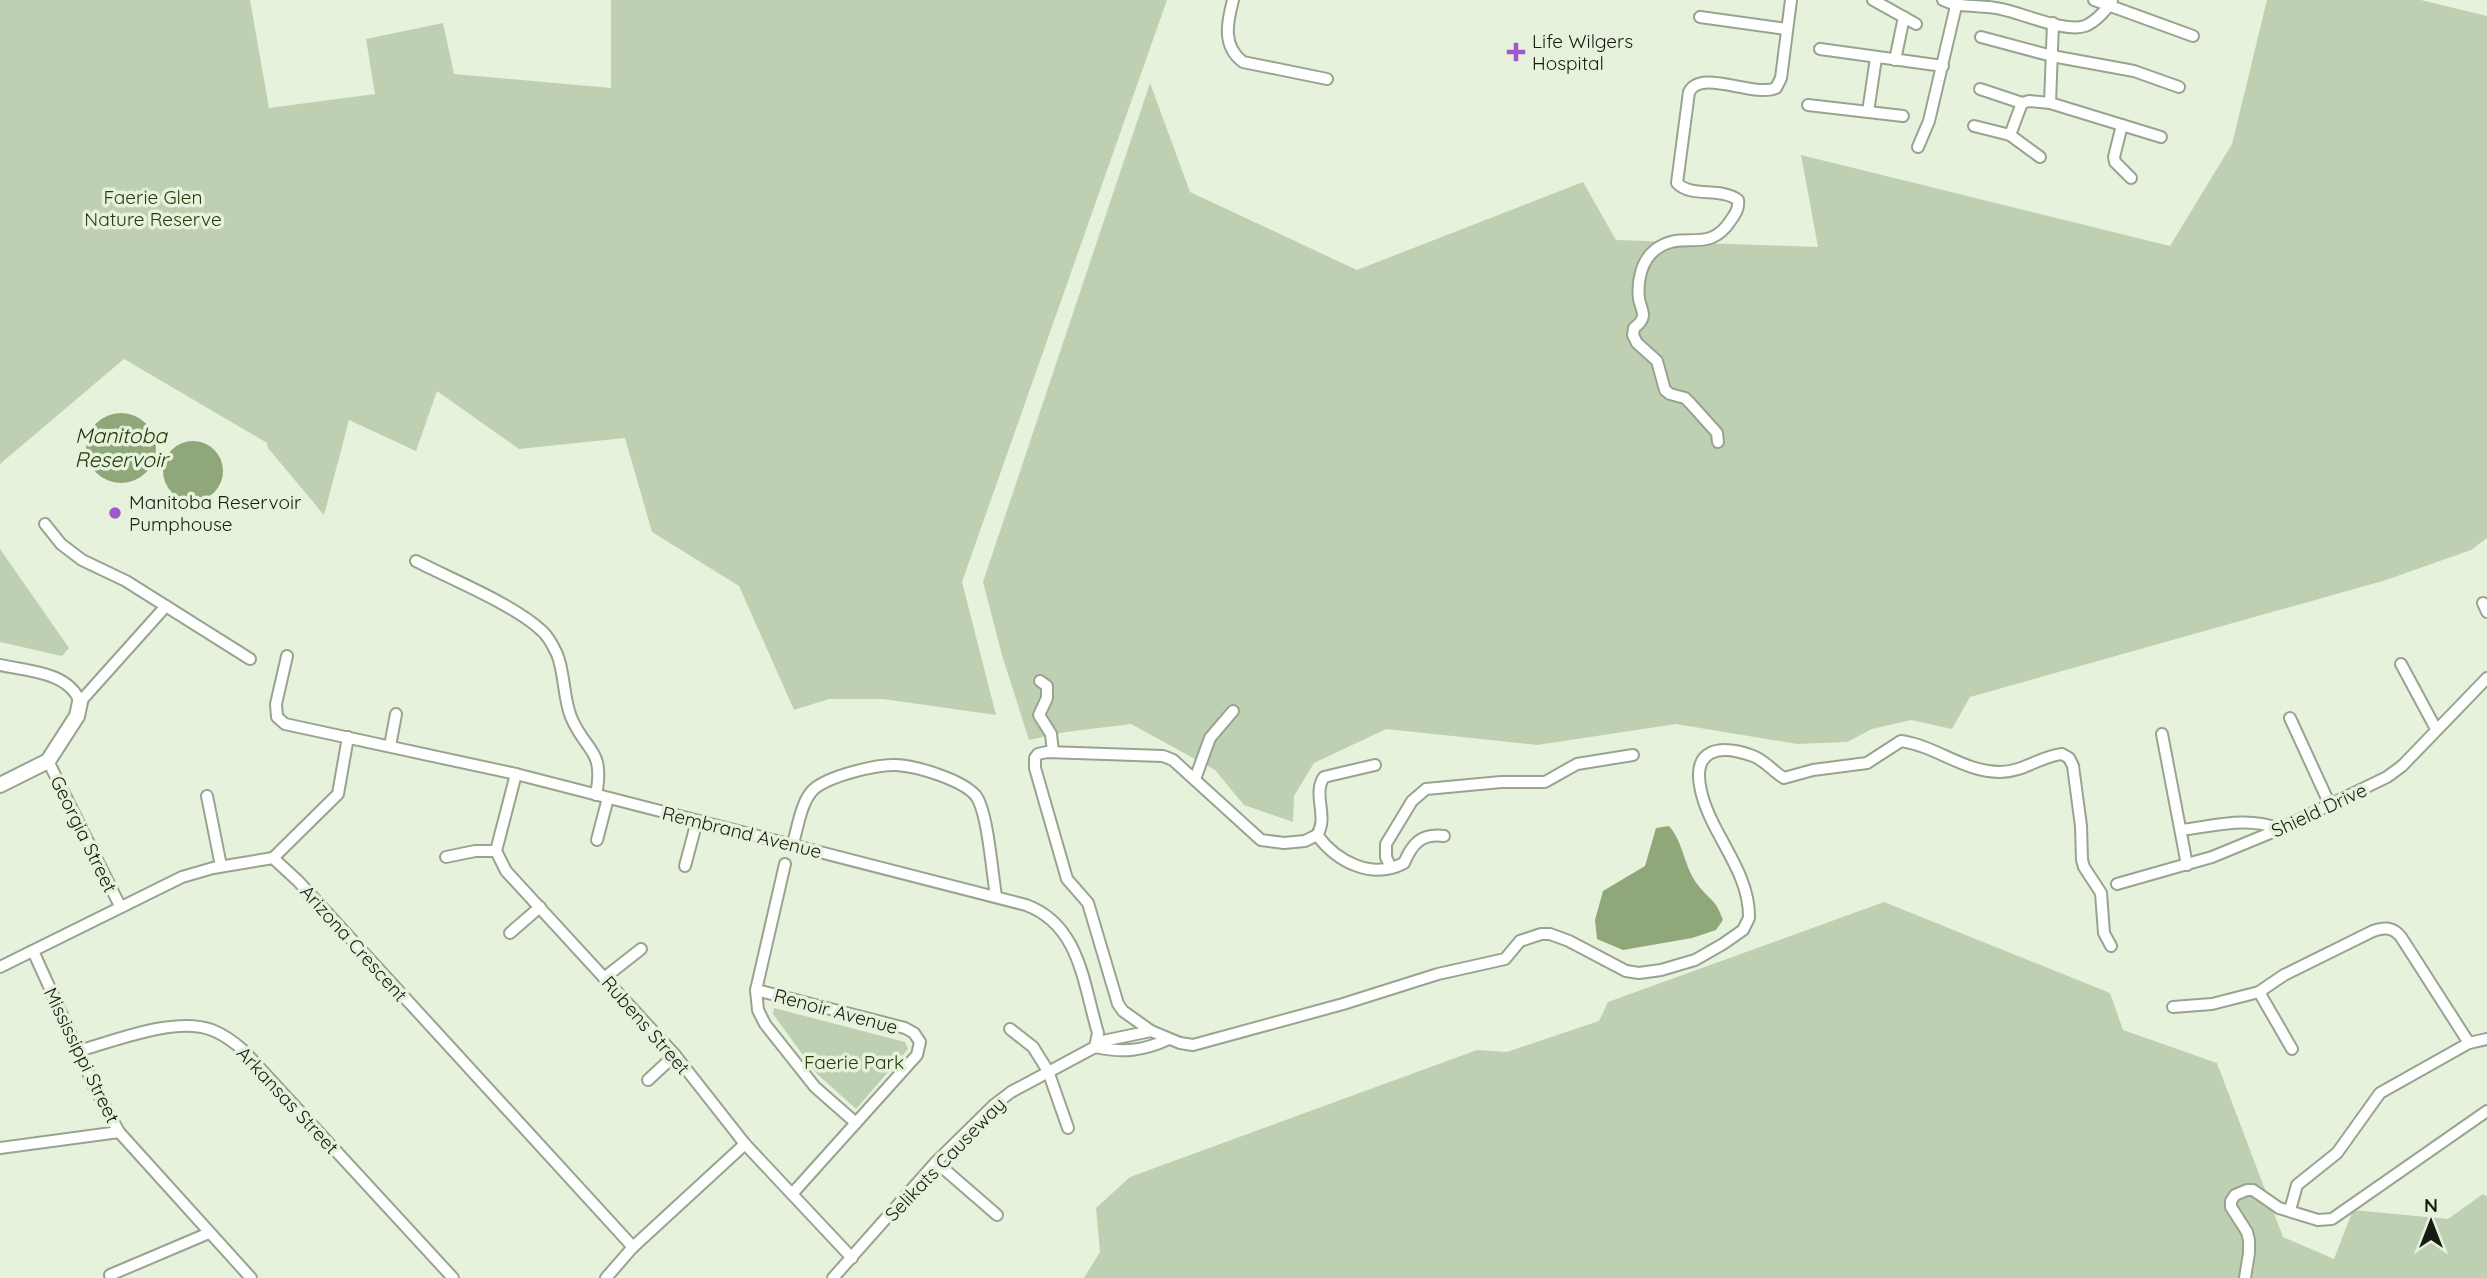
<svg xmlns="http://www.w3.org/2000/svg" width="2487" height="1278" viewBox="0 0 2487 1278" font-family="Quicksand,sans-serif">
<rect width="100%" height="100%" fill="#e6f2dc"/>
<g fill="#bfd0b2">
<path d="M 0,0 L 250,0 L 269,108 L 375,94 L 366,39 L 443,23 L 454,74 L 611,88 L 611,0 L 1167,0 L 962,582 L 996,715 L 883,699 L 829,699 L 794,710 L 739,586 L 652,532 L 625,438 L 519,449 L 437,391 L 416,451 L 349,420 L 324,515 L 268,448 L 267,443 L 124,359 L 0,464 Z"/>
<path d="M 2267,0 L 2421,0 L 2487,16 L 2487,538 L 2471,550 L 2386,580 L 1970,697 L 1952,729 L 1911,720 L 1872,729 L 1847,742 L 1797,744 L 1676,724 L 1537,745 L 1386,729 L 1314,763 L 1294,796 L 1293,822 L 1244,805 L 1215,770 L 1131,724 L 1066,732 L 1029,740 L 1002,655 L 983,582 L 1150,83 L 1190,192 L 1357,270 L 1583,182 L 1616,240 L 1818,247 L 1801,155 L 2170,246 L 2232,144 Z"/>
<path d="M 0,549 L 69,648 L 62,656 L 0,642 Z"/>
<path d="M 1884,902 L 2110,993 L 2123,1030 L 2217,1063 L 2283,1237 L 2334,1259 L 2353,1210 L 2448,1219 L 2483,1194 L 2487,1197 L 2487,1278 L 1084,1278 L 1100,1252 L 1096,1208 L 1130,1177 L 1477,1050 L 1507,1052 L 1599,1021 L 1608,1002 Z"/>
<path d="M 774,1008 L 905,1042 L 908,1049 L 856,1109 L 816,1073 L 773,1014 Z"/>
</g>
<g fill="#8fa779">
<circle cx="121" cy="448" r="35"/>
<circle cx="193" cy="471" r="30"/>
<path d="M 1669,826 C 1684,843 1684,868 1698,885 C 1711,902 1715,898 1723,920 L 1716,930 L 1692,938 L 1623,950 L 1597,939 L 1595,920 L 1603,891 L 1645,866 L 1656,828 Z"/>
</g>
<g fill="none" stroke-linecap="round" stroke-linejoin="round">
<g stroke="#98a48f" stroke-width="14">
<g id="minor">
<path d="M 1233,0 C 1227,23 1222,46 1243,62 L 1327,79"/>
<path d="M 1873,0 L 1916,24"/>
<path d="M 1943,0 C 1961,9 1981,4 2001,9 C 2022,13 2065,33 2085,26 C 2095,22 2108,9 2112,0"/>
<path d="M 2094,0 L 2193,36"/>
<path d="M 1700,17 L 1786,29"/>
<path d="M 1981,37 L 2052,56 L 2134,71 L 2179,87"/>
<path d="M 1820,49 L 1943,66"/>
<path d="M 1895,60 L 1904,17"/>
<path d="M 1980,89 L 2022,103"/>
<path d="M 2050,103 L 2161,137"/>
<path d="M 1808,105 L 1903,116"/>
<path d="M 1868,112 L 1876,58"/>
<path d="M 2122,125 L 2114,157 L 2115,162 L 2131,178"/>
<path d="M 1974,126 L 2010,135 L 2022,103 L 2029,101 L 2050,103 L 2053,23"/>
<path d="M 2010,135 L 2040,157"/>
<path d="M 1918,147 L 1929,121 L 1956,6"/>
<path d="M 1718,442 L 1717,433 L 1691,404 L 1685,398 L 1670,394 L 1665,390 L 1657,361 L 1637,343 L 1633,335 L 1634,328 C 1638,325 1643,321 1643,315 C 1643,311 1640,304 1639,299 C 1637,282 1641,261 1655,250 C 1682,228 1708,256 1731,220 C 1736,213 1739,208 1738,200 C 1721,187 1691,198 1677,183 L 1689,92 C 1701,68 1754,98 1776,88 L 1781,78 L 1791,0"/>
<path d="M 45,524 L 61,544 L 82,560 L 126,581 L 250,659"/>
<path d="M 416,561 C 451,579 515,605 542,631 C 549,637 553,646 557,654 C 565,674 563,697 571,717 C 586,753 605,748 596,795"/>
<path d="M 2483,603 L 2487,612"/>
<path d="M 287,656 L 276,704 L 277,717 L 285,724 L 516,774 L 1026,905 C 1080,925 1083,983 1098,1033 L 1095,1047 L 1011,1092 L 994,1105 L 936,1162 L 833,1278"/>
<path d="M 2401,664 L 2436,729"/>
<path d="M 0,665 C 28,671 69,672 80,702 L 166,606"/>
<path d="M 1040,681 L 1047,686 L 1047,698 L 1039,715 L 1051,734 L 1053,752"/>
<path d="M 2290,718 L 2330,805"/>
<path d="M 2162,734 L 2187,865"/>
<path d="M 390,746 L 396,714"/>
<path d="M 48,761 L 120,906"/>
<path d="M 1375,765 L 1324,777 C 1312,794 1329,817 1317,835 L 1305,841 L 1284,843 L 1261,840 L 1173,760 L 1163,756 L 1047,752 L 1038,754 L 1035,758 L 1035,768 L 1067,879 L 1088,903 L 1118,1004 L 1123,1011 L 1151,1031 L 1180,1043 L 1193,1045 L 1343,1004 L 1438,974 L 1505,959 L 1520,941 L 1541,934 L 1550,934 L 1569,941 L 1626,971 L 1639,973 L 1661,970 L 1695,960 L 1723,944 L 1743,930 L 1749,918 C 1750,871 1711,835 1701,791 C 1691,748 1720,744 1753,756 C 1766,761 1773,772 1784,778 L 1813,770 L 1867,763 L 1901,741 C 1936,746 1964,772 2000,772 C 2023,772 2041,756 2062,754 L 2069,758 L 2073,766 L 2081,826 L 2082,860 L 2084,867 L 2101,893 L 2104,933 L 2111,946"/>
<path d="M 516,774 L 496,851 L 506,871 L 675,1055 L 745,1144 L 852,1258"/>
<path d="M 1195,779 L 1210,738 L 1233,711"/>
<path d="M 207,796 L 221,866"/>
<path d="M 2181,830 C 2215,826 2247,816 2280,829"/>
<path d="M 1317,835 C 1337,862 1372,880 1404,863 C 1412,844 1421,833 1444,836"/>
<path d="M 597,840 L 608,798"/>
<path d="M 793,843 C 798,827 801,801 814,789 C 829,776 877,764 896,765 C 917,766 963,780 976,796 C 988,813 992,873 996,896"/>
<path d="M 446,857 L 475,851 L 496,851"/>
<path d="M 273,858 L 338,794 L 348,737"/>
<path d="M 785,864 L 756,990 L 758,1010 L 765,1024 L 815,1087 L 856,1123"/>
<path d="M 685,866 L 697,821"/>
<path d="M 1391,868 L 1386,857 L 1386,844 L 1412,801 L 1426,789 L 1501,782 L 1545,782 L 1577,764 L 1633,755"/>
<path d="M 2117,884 L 2212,857 L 2280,829 L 2387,777 L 2402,766 L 2487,678"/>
<path d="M 510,933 L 540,907"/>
<path d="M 33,951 L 95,1088 L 119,1132 L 251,1278"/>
<path d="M 0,967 L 182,877 L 213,868 L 273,858 L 298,881 L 633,1247"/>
<path d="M 604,978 L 641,949"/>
<path d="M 756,990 L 905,1028 L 914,1033 L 920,1042 L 917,1055 L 792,1194"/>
<path d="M 2259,992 L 2292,1049"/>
<path d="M 2173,1007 L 2212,1004 L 2259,992 L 2284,975 L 2373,931 C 2385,927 2393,927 2401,937 L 2469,1043"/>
<path d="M 1010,1029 L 1033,1047 L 1048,1071 L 1068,1128"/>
<path d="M 1098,1042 L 1151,1031"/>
<path d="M 1095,1047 C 1123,1053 1143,1051 1169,1039"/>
<path d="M 78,1051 C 115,1041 175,1016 212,1030 C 225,1035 234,1042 244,1051 L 453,1278"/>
<path d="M 648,1080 L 675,1055"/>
<path d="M 0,1148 L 119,1132"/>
<path d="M 936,1162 L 997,1215"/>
<path d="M 2290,1210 L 2297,1185 L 2337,1153 L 2380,1093 L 2469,1043 L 2487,1039"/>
<path d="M 110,1275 L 209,1233"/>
<path d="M 606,1278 L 633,1247 L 745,1144"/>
<path d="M 2245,1278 L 2249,1253 L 2249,1240 L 2247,1232 L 2231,1207 L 2231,1201 L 2235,1195 L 2247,1190 L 2253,1190 L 2279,1208 L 2318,1220 L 2332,1219 L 2487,1111"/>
</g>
</g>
<g stroke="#98a48f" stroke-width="18">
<path id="tertiary" d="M 0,785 L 48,761 L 77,716 L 80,702"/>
</g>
<use href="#minor" stroke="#fff" stroke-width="10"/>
<use href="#tertiary" stroke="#fff" stroke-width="14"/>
</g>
<g fill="#a158cc" stroke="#e6f2dc" stroke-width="2.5">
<path d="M1512.5 41.5h7v7h7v7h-7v7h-7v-7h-7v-7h7z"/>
<circle cx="115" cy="513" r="7"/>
</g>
<g text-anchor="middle" stroke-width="7" stroke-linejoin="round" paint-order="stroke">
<g font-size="19" fill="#171b13" stroke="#e6f2dc" text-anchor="start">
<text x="1532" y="48">Life Wilgers<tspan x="1532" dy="22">Hospital</tspan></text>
<text x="129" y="509">Manitoba Reservoir<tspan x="129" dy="22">Pumphouse</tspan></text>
</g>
<g font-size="19" fill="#253c08" stroke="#e6f2dc">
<text x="153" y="204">Faerie Glen<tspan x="153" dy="22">Nature Reserve</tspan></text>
<text x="854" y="1069">Faerie Park</text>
</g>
<g font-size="19" fill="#171b13" stroke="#e6f2dc">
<text transform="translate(2319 810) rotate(-25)" y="7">Shield Drive</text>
<text transform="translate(742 832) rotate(14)" y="7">Rembrand Avenue</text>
<text transform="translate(84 834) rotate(64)" y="7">Georgia Street</text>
<text transform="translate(354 943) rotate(48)" y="7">Arizona Crescent</text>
<text transform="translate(836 1011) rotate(15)" y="7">Renoir Avenue</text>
<text transform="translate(646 1025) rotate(49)" y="7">Rubens Street</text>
<text transform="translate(82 1055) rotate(64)" y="7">Mississippi Street</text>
<text transform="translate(288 1100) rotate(47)" y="7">Arkansas Street</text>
<text transform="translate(945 1159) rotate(-46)" y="7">Selikats Causeway</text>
</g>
<g font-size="21" font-style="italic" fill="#223905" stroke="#e6f2dc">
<text x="121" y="443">Manitoba<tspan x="121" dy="24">Reservoir</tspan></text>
</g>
</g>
<g transform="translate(2431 1222)" stroke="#e6f2dc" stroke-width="5" paint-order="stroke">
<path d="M0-5L12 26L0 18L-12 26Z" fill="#171b13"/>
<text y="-10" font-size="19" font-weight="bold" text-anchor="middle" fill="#171b13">N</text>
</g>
</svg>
